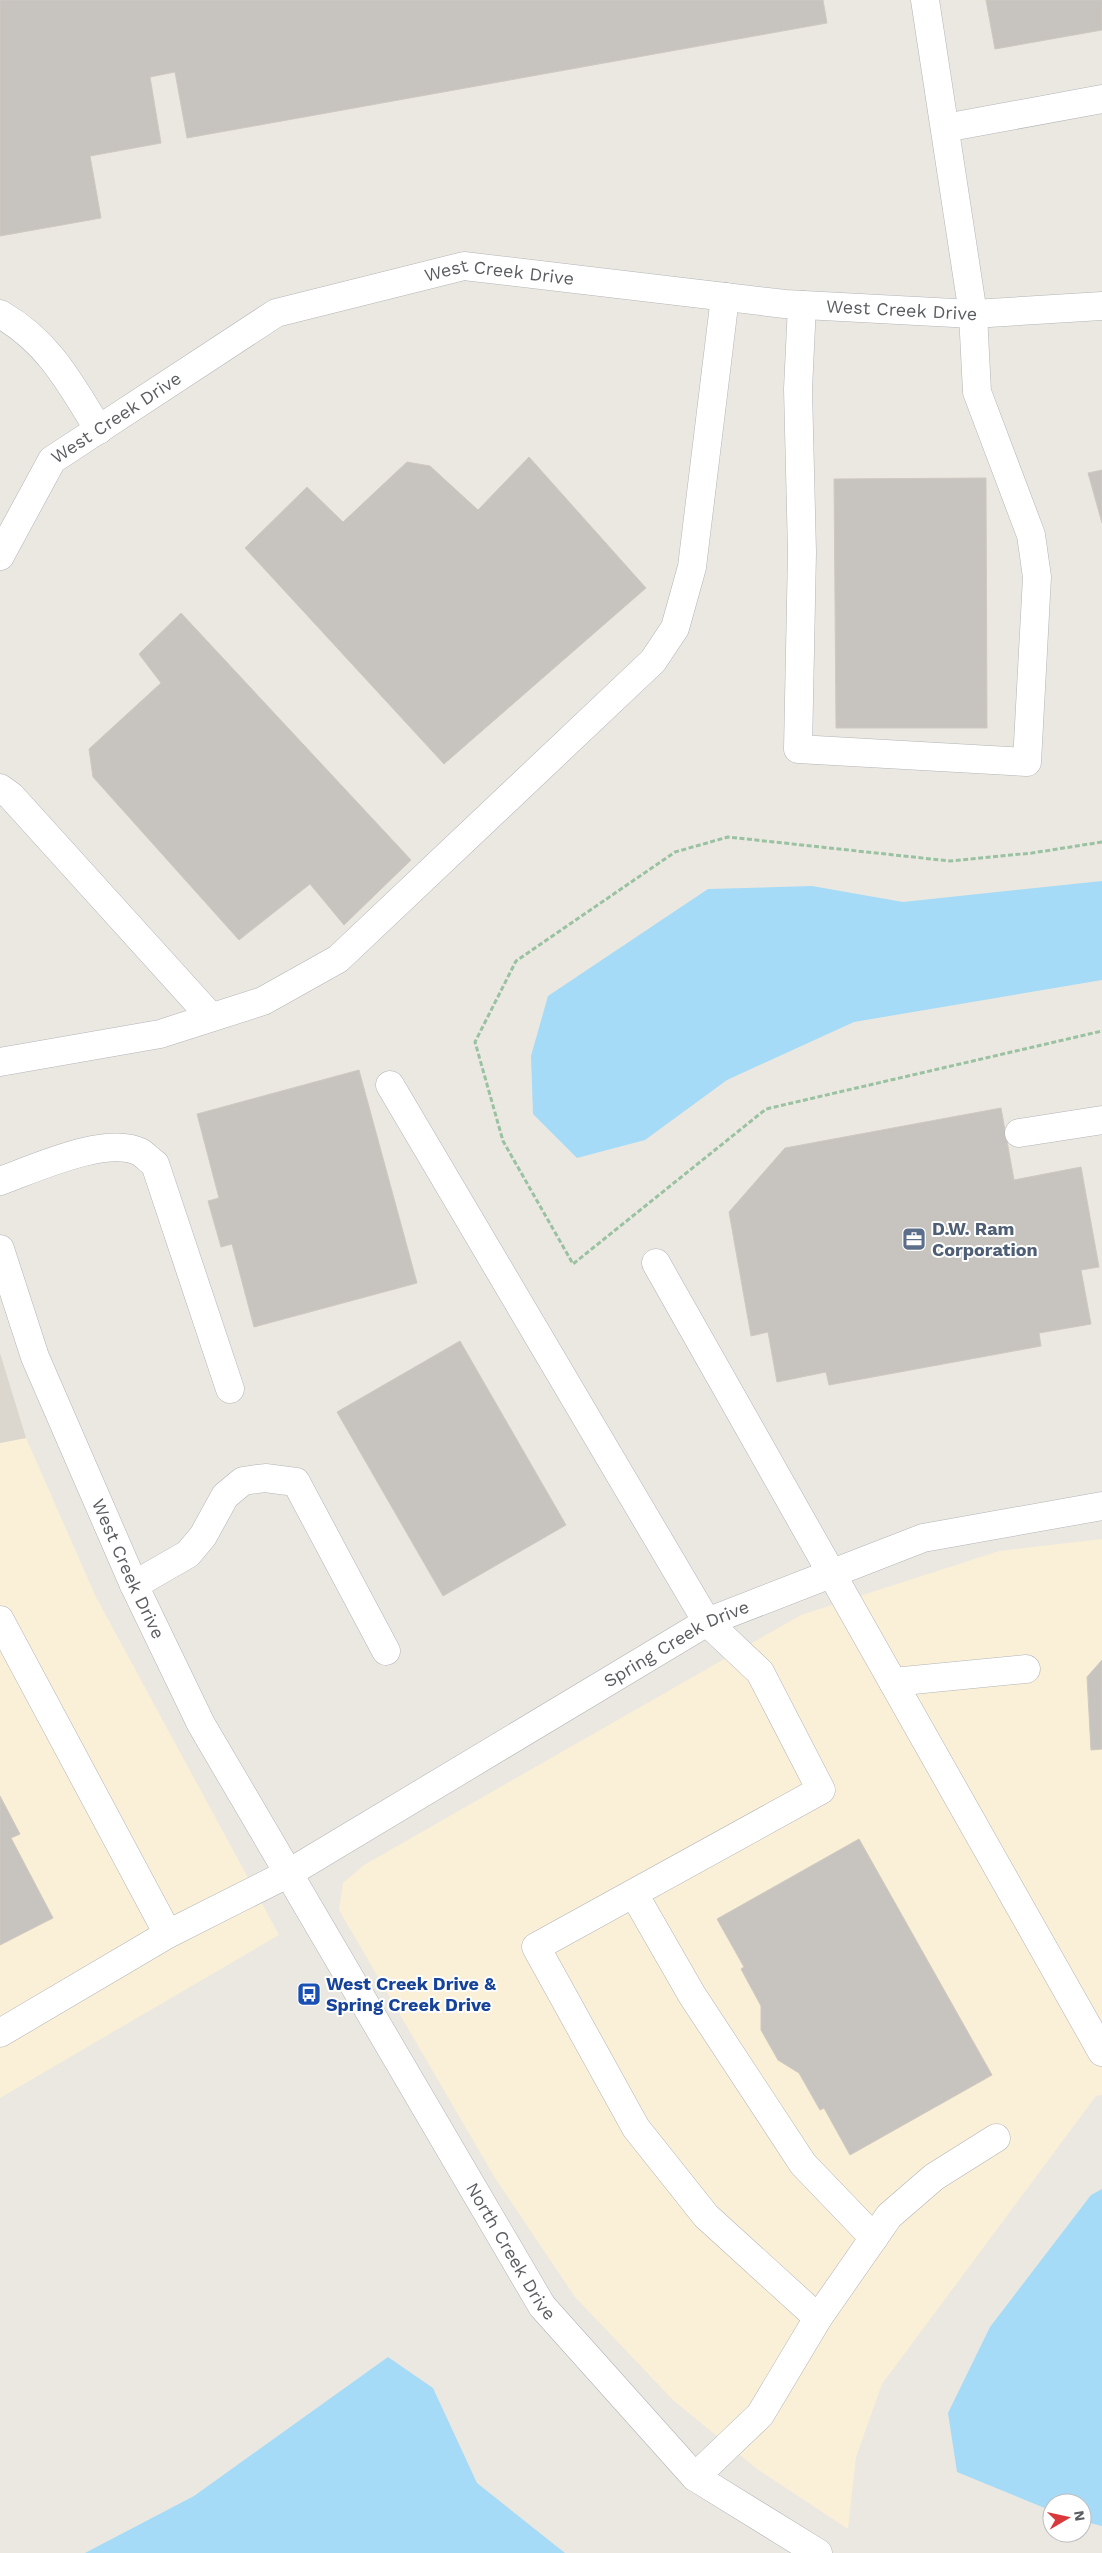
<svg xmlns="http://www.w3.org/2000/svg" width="1102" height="2553" viewBox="0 0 1102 2553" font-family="'Work Sans',sans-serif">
<rect width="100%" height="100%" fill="#ebe8e1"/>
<g fill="#faefd7">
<path d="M 26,1438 L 96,1597 L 279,1935 L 0,2098 L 0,1443 Z"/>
<path d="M 1102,1539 L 1102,2095 L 1096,2096 L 882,2384 L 856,2457 L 848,2529 L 757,2469 L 673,2400 L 575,2297 L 495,2178 L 339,1910 L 343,1883 L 364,1865 L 801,1615 L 999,1551 Z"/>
</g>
<path fill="#dbd7cf" d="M 0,1353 L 26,1438 L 0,1443 Z"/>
<g fill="#a5dbf7">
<path d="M 1102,881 L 1102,980 L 854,1022 L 727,1080 L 645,1140 L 577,1158 L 533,1114 L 531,1056 L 548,996 L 708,889 L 812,886 L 903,902 Z"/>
<path d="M 1102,2189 L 1102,2526 L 1082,2521 L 1082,2503 L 1052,2503 L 1052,2511 L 957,2472 L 948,2413 L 990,2327 L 1091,2195 Z"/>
<path d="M 388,2357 L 433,2388 L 477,2483 L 565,2553 L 85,2553 L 194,2496 Z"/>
</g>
<g fill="#c7c3be" stroke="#cfc9c0">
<path d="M 0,0 L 823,0 L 827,23 L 187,138 L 175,72 L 150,77 L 161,143 L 90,156 L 101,218 L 0,236 Z"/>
<path d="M 986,0 L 1102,0 L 1102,30 L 995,49 Z"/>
<path d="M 529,457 L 646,588 L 444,764 L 245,548 L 307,487 L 343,522 L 407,462 L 430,466 L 478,510 Z"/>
<path d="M 1102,470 L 1102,523 L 1088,473 Z"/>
<path d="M 986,478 L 987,728 L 836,728 L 834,479 Z"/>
<path d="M 181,613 L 411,860 L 344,925 L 310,884 L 239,940 L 93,777 L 89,749 L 161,683 L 139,654 Z"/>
<path d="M 359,1070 L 417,1283 L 254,1327 L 232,1244 L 221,1247 L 208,1201 L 219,1198 L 197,1114 Z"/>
<path d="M 1001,1108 L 1014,1180 L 1081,1167 L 1099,1267 L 1081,1270 L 1091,1324 L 1039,1333 L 1041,1346 L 829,1385 L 826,1372 L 777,1382 L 768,1332 L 751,1336 L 729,1212 L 785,1148 Z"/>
<path d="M 460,1341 L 566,1525 L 443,1596 L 337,1412 Z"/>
<path d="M 1102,1660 L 1102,1749 L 1091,1750 L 1087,1677 Z"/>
<path d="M 0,1796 L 20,1834 L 11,1838 L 53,1918 L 0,1945 Z"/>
<path d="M 859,1839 L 992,2075 L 850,2155 L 824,2108 L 820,2110 L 799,2073 L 778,2060 L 761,2030 L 761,2006 L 741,1969 L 744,1967 L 717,1919 Z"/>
</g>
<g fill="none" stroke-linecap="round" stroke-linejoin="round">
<g stroke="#b2b4b8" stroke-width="29">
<g id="minor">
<path d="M 945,128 L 1102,99"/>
<path d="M 802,305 L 798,389 L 802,552 L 798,749 L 1027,762 L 1037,577 L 1031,535 L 977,392 L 973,314 L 925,0"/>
<path d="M 0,314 C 49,342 70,383 99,430"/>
<path id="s1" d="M 0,556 L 52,460 L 276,313 L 464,266 L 785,304 L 973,314 L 1102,306"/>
<path d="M 0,788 L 11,796 L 211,1017"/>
<path d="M 0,1062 L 160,1034 L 263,1001 L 338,959 L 653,661 L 675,628 L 692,567 L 725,297"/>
<path d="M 390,1085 L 707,1622 L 760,1672 L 821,1790 L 536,1947 L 636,2128 L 706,2216 L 818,2318 L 760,2415 L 695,2477"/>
<path d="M 1019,1133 L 1102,1120"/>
<path d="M 0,1181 C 34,1169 106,1135 140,1152 C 145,1155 150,1161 155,1164 L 230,1389"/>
<path id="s2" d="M 0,1249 L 35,1357 L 134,1585 L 201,1724 L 542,2306 L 695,2477 L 818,2553"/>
<path d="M 656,1263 L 1102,2052"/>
<path d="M 134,1585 L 188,1554 L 203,1536 L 225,1496 L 243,1481 L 265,1478 L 296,1482 L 386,1651"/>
<path d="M 0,1620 L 168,1934"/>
<path d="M 893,1682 L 1026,1669"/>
<path d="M 634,1894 L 692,1995 L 803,2164 L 874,2238"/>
<path id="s3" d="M 0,2033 L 168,1934 L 289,1873 L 707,1622 L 923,1538 L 1102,1506"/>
<path d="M 818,2318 L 889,2216 L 934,2177 L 996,2138"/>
</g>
</g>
<path stroke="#9ac2a2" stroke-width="3" stroke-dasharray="5 2.5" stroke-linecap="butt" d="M 1102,842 L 1032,853 L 950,861 L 728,837 L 675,852 L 516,961 L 475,1042 L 503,1141 L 573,1264 L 766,1109 L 1102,1031"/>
<use href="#minor" stroke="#fff" stroke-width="28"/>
</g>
<defs>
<g id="office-square" transform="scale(1.25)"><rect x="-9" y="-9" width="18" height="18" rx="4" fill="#5c6f8a" stroke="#fff"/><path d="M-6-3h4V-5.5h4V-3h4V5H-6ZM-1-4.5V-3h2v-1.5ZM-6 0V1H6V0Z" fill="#fff"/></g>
<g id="bus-square" transform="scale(1.25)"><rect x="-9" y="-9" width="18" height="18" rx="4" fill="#1a4fb4" stroke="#fff"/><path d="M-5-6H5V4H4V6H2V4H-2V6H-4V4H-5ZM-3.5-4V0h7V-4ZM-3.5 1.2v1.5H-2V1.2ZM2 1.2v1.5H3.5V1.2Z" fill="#fff"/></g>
</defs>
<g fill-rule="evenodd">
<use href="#office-square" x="914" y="1239"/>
<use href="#bus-square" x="309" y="1994"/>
</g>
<g text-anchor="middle" stroke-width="4" stroke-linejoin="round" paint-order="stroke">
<g font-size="18" fill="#5a5d61" stroke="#fff">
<text dy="6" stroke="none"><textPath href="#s1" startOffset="606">West Creek Drive</textPath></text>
<text dy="6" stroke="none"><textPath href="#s1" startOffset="1011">West Creek Drive</textPath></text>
<text dy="6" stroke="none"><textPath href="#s1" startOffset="186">West Creek Drive</textPath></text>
<text dy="6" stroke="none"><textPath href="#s2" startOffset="345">West Creek Drive</textPath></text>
<text dy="6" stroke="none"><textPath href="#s3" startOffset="781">Spring Creek Drive</textPath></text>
<text dy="6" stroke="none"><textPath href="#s2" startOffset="1128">North Creek Drive</textPath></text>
</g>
<g font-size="18" font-weight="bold" fill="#4e5e75" stroke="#fff" text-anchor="start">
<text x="932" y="1235">D.W. Ram<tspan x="932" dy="21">Corporation</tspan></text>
</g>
<g font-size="18" font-weight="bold" fill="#164399" stroke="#fff" text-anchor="start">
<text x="326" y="1990">West Creek Drive &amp;<tspan x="326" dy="21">Spring Creek Drive</tspan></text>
</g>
</g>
<g transform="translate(1067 2518) rotate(81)"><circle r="24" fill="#ffffff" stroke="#bdbec0"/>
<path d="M0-4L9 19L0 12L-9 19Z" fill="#d9393b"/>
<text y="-8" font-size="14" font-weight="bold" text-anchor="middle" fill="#5a5d61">N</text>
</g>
</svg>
